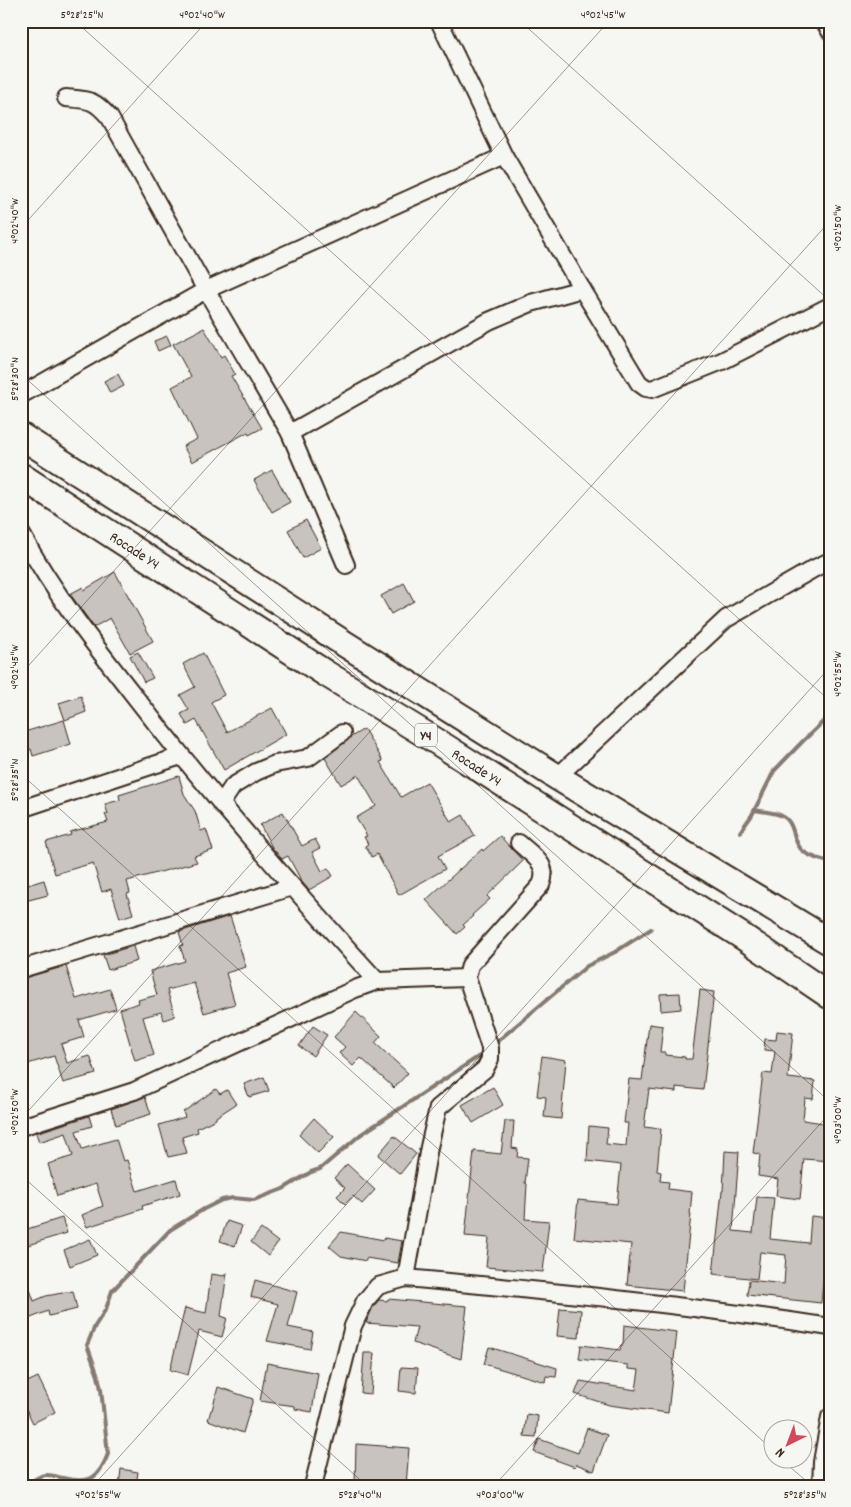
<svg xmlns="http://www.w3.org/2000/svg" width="851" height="1507" viewBox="0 0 851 1507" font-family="Dekko,sans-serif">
<rect width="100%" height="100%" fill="#f6f6f2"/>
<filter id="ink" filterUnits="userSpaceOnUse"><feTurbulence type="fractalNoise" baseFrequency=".02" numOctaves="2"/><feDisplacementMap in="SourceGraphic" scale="10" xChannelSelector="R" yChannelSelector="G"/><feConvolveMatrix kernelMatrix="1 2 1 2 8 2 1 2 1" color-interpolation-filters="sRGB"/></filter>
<g filter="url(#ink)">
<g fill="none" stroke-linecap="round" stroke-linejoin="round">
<g stroke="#857a71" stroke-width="4">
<path d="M 755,810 C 764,812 774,812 782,816 C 796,822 792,844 804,852 C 811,857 821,860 830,862"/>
<path d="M 740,832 L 752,815 L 774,771 L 803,741 L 830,715"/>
<path d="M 493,1045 L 587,966 L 615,952 L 651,929"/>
<path d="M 26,1486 C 31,1481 40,1475 47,1475 C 52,1475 58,1477 63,1478 C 89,1484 98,1480 108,1454 L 101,1389 L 98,1376 L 87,1345 L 95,1326 L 106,1309 L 112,1291 L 170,1230 L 204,1209 L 222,1200 L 233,1198 L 254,1200 L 283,1189 L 311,1172 L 320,1169 L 360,1135 L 484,1053"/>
</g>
</g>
<g fill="#c8c3be" stroke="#3b2a1e">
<path d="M 204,328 L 221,357 L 224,355 L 235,374 L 231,376 L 262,428 L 249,435 L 248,432 L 192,462 L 183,446 L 197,439 L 172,387 L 191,377 L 173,344 Z"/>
<path d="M 167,336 L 171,345 L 158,351 L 154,341 Z"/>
<path d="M 118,374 L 124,386 L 110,393 L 104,381 Z"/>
<path d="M 272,470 L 290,502 L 272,512 L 254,480 Z"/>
<path d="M 306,520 L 321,548 L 303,558 L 288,530 Z"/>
<path d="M 115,572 L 153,641 L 130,653 L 110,618 L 94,627 L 70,594 L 83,587 L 84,590 Z"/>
<path d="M 404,583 L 414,601 L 391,614 L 381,596 Z"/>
<path d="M 138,652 L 153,678 L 144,682 L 130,656 Z"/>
<path d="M 203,653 L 224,695 L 211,702 L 227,732 L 272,708 L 286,734 L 224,770 L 196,720 L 187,725 L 181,714 L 189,710 L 180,695 L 195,687 L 183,664 Z"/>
<path d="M 81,696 L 86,712 L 65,720 L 59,703 Z"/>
<path d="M 64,720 L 71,744 L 33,756 L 31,749 L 21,752 L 21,733 Z"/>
<path d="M 364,729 L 383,761 L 380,762 L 401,797 L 427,782 L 451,822 L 463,815 L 475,836 L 438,856 L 445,869 L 399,895 L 377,854 L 372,857 L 365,846 L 368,844 L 364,837 L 367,836 L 356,818 L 376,806 L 358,775 L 341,785 L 325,758 L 351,737 Z"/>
<path d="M 179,776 L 184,794 L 195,811 L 201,831 L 206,829 L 213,850 L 194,856 L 197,862 L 127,881 L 130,893 L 127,894 L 133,914 L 120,918 L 111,889 L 102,892 L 93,863 L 55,874 L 46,842 L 71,835 L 70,832 L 108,822 L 105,814 L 108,814 L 105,804 L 120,800 L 119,795 Z"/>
<path d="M 283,812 L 302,846 L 315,839 L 320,848 L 312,852 L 322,871 L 328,868 L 333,876 L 309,890 L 302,882 L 288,856 L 282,859 L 273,849 L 260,825 Z"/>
<path d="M 500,836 L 523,861 L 487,896 L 490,899 L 472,915 L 473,916 L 463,925 L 465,927 L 457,934 L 426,900 L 482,849 L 483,851 Z"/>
<path d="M 44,880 L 48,895 L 21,902 L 21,887 Z"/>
<path d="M 230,916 L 246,967 L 226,973 L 235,1004 L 204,1013 L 194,983 L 167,990 L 175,1016 L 164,1020 L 161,1012 L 143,1017 L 154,1055 L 135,1061 L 120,1009 L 139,1003 L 138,1000 L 157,995 L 150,971 L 185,961 L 180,946 L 183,945 L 179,932 Z"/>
<path d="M 133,946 L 137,961 L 108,970 L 103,955 Z"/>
<path d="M 66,966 L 76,999 L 110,989 L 116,1009 L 79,1020 L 84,1037 L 61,1044 L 67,1063 L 90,1056 L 96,1074 L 63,1083 L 54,1056 L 21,1066 L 21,979 Z"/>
<path d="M 700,990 L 714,992 L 703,1090 L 676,1087 L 676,1092 L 649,1089 L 644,1127 L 661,1129 L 657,1171 L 661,1172 L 660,1181 L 669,1182 L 668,1189 L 692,1192 L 690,1214 L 691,1214 L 683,1291 L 627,1285 L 631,1244 L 574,1238 L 578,1200 L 617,1204 L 621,1165 L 587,1161 L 589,1126 L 608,1128 L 606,1144 L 626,1146 L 628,1123 L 624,1123 L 629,1079 L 642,1080 L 649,1024 L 663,1026 L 660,1052 L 665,1052 L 665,1055 L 685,1057 L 685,1059 L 692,1059 Z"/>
<path d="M 680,993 L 681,1009 L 661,1011 L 660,994 Z"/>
<path d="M 356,1012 L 381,1036 L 375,1043 L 408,1073 L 394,1088 L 361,1058 L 353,1066 L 339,1053 L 345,1047 L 334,1037 Z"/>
<path d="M 313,1026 L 327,1035 L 313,1056 L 299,1046 Z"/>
<path d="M 777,1031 L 793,1033 L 788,1078 L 815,1081 L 813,1099 L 805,1098 L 803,1120 L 830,1124 L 830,1161 L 804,1159 L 800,1199 L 776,1196 L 778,1179 L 758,1176 L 760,1154 L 753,1153 L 763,1073 L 772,1074 L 775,1051 L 764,1050 L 765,1039 L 776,1040 Z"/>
<path d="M 542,1056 L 566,1060 L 561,1119 L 544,1117 L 546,1097 L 537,1096 Z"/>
<path d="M 264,1077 L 269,1091 L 249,1097 L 244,1084 Z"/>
<path d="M 493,1087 L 503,1105 L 473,1123 L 462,1105 Z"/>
<path d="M 216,1089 L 220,1094 L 227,1090 L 236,1104 L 216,1117 L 216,1119 L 197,1128 L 198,1132 L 182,1137 L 187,1153 L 168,1157 L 159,1125 L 185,1117 L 183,1112 Z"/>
<path d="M 145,1097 L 151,1114 L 116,1125 L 111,1109 Z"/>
<path d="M 89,1116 L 92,1126 L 76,1131 L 82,1149 L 116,1139 L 123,1161 L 127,1160 L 137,1191 L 176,1179 L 180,1194 L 142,1206 L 143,1209 L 87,1227 L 82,1215 L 103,1206 L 96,1184 L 57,1196 L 48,1164 L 73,1156 L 66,1133 L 39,1142 L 36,1133 Z"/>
<path d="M 314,1118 L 334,1137 L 318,1153 L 299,1135 Z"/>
<path d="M 505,1121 L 514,1121 L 512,1148 L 518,1149 L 517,1157 L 528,1158 L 525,1183 L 527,1184 L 525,1219 L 549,1221 L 543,1272 L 486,1267 L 489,1238 L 465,1236 L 474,1151 L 501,1154 Z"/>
<path d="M 394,1136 L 416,1154 L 400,1174 L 378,1155 Z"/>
<path d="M 725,1151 L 739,1152 L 733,1231 L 753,1233 L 757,1197 L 774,1198 L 770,1239 L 809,1243 L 811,1216 L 829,1218 L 821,1303 L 747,1295 L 749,1280 L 784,1284 L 786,1255 L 760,1252 L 757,1279 L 713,1274 L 722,1191 L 723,1191 Z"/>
<path d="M 347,1164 L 375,1190 L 362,1204 L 353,1196 L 345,1204 L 337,1196 L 345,1188 L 334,1178 Z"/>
<path d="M 62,1218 L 67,1233 L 21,1247 L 21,1231 Z"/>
<path d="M 227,1221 L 242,1226 L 235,1246 L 220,1241 Z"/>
<path d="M 261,1229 L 278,1242 L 268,1256 L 251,1242 Z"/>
<path d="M 341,1232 L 384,1240 L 384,1238 L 402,1241 L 398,1263 L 366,1258 L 366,1261 L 341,1256 L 329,1246 Z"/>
<path d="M 90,1239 L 97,1255 L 70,1266 L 64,1250 Z"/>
<path d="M 21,1269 L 23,1269 L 34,1301 L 46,1296 L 73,1291 L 77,1309 L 49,1316 L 48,1311 L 21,1322 Z"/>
<path d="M 227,1272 L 221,1316 L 227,1318 L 222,1337 L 199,1331 L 188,1375 L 170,1370 L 185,1308 L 206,1313 L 211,1274 L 224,1276 Z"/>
<path d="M 255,1280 L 297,1292 L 288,1327 L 313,1332 L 310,1349 L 267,1341 L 278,1304 L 251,1297 Z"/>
<path d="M 388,1299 L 467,1306 L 461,1359 L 413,1343 L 417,1327 L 366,1323 L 373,1307 L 379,1300 L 387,1301 Z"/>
<path d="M 560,1308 L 581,1310 L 579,1338 L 557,1336 Z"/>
<path d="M 624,1325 L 677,1332 L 668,1413 L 609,1405 L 575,1394 L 580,1381 L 636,1390 L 639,1370 L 628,1369 L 628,1365 L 579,1359 L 581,1345 L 620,1350 L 621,1345 L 623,1345 Z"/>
<path d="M 489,1347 L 557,1368 L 556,1377 L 546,1376 L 545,1382 L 484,1364 Z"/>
<path d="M 364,1353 L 374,1353 L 371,1394 L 361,1393 Z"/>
<path d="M 267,1363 L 318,1373 L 312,1412 L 295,1409 L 295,1406 L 260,1401 Z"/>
<path d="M 401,1367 L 418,1368 L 416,1393 L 399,1391 Z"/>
<path d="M 38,1377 L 55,1412 L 33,1423 L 21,1399 L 21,1385 Z"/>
<path d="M 218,1387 L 253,1399 L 243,1433 L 208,1420 L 211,1410 L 212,1410 Z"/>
<path d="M 527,1414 L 538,1416 L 536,1437 L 524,1436 Z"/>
<path d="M 587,1428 L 607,1435 L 594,1471 L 576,1464 L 575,1467 L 534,1452 L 539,1439 L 578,1453 Z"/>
<path d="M 356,1444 L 409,1448 L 406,1486 L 355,1484 Z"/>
<path d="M 121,1469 L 138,1472 L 136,1486 L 119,1486 Z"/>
</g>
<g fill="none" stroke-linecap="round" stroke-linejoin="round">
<g stroke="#3b2a1e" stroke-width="20">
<g id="minor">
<path d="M 824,21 L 830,31"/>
<path d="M 66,98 C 89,100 94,99 110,118 L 206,290 L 290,433 L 346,565"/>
<path d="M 582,289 L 639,383 L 646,388 L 652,389 L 722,361 L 830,306"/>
<path d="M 21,395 L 206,290 L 504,156"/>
<path d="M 290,433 L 489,321 L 531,303 L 582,289 L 504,156 L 439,21"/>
<path d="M 21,533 C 55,596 99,651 143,707 C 217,802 296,892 377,981"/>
<path d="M 557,777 L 726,619 L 815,568 L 830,561"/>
<path d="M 221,804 L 233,786 L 256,772 L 275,764 L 308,758 L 342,733"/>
<path d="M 21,809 L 181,756"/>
<path d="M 21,969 L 292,887"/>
<path d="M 21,1127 L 134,1091 L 355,989 L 377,981 L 467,978"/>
<path d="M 406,1278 C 547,1291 689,1305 830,1327"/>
<path d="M 313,1486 L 353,1326 L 365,1301 L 378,1286 L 406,1278 L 429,1147 L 438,1108 L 485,1069 L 490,1059 L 490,1048 L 467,978 L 470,965 L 541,885 C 550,864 533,856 519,843"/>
<path d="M 821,1486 L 822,1462 L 830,1417"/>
</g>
</g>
<g stroke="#3b2a1e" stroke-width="29">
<g id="highway">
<path d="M 21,436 L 345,644 L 557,777 L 830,942"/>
<path d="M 21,476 L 325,673 L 436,741 L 745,938 L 830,996"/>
</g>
</g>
<use href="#minor" stroke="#f6f6f2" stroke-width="16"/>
<use href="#highway" stroke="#f6f6f2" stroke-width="25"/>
</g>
</g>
<path fill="none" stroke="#3b2a1e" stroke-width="1" stroke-opacity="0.45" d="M 75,21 L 830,701M 520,21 L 830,301M 21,228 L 207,21M 21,374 L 830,1102M 21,674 L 609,21M 21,774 L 774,1451M 21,1119 L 830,221M 21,1175 L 367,1486M 782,1460 L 812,1486M 93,1486 L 830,667M 494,1486 L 830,1113"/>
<g text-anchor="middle" stroke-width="4" stroke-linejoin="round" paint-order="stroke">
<rect fill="#f6f6f2" stroke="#73675e" stroke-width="1" x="415" y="723.5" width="22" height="23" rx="4"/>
<g font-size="14" font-weight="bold" fill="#3b2a1e">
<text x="426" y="740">Y4</text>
</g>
<g font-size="15" fill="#3b2a1e" stroke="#f6f6f2">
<text transform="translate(135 550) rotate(33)" y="5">Rocade Y4</text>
<text transform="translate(477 767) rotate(33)" y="5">Rocade Y4</text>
</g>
</g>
<rect width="851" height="1507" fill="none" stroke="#f6f6f2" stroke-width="55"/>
<g transform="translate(788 1444) rotate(222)"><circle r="24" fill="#f6f6f2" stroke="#aba49d"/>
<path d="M0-4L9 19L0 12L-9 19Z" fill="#d1495b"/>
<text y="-8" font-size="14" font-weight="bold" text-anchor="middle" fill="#3b2a1e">N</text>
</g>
<rect x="28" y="28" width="796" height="1452" fill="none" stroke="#3b2a1e" stroke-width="2"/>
<g font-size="12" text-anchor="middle" fill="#3b2a1e">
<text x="82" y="18">5°28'25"N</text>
<text x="202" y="18">4°02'40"W</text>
<text x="603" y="18">4°02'45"W</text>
<text transform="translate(14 221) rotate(-90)" y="4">4°02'40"W</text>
<text transform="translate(837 228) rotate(-90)" y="4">4°02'50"W</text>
<text transform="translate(14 379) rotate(-90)" y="4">5°28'30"N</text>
<text transform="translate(14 667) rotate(-90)" y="4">4°02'45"W</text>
<text transform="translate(837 674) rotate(-90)" y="4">4°02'55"W</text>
<text transform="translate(14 780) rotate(-90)" y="4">5°28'35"N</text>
<text transform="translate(14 1112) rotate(-90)" y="4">4°02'50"W</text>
<text transform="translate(837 1120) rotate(-90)" y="4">4°03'00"W</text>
<text x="98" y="1498">4°02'55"W</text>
<text x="360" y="1498">5°28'40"N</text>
<text x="500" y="1498">4°03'00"W</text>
<text x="805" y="1498">5°28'35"N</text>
</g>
</svg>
